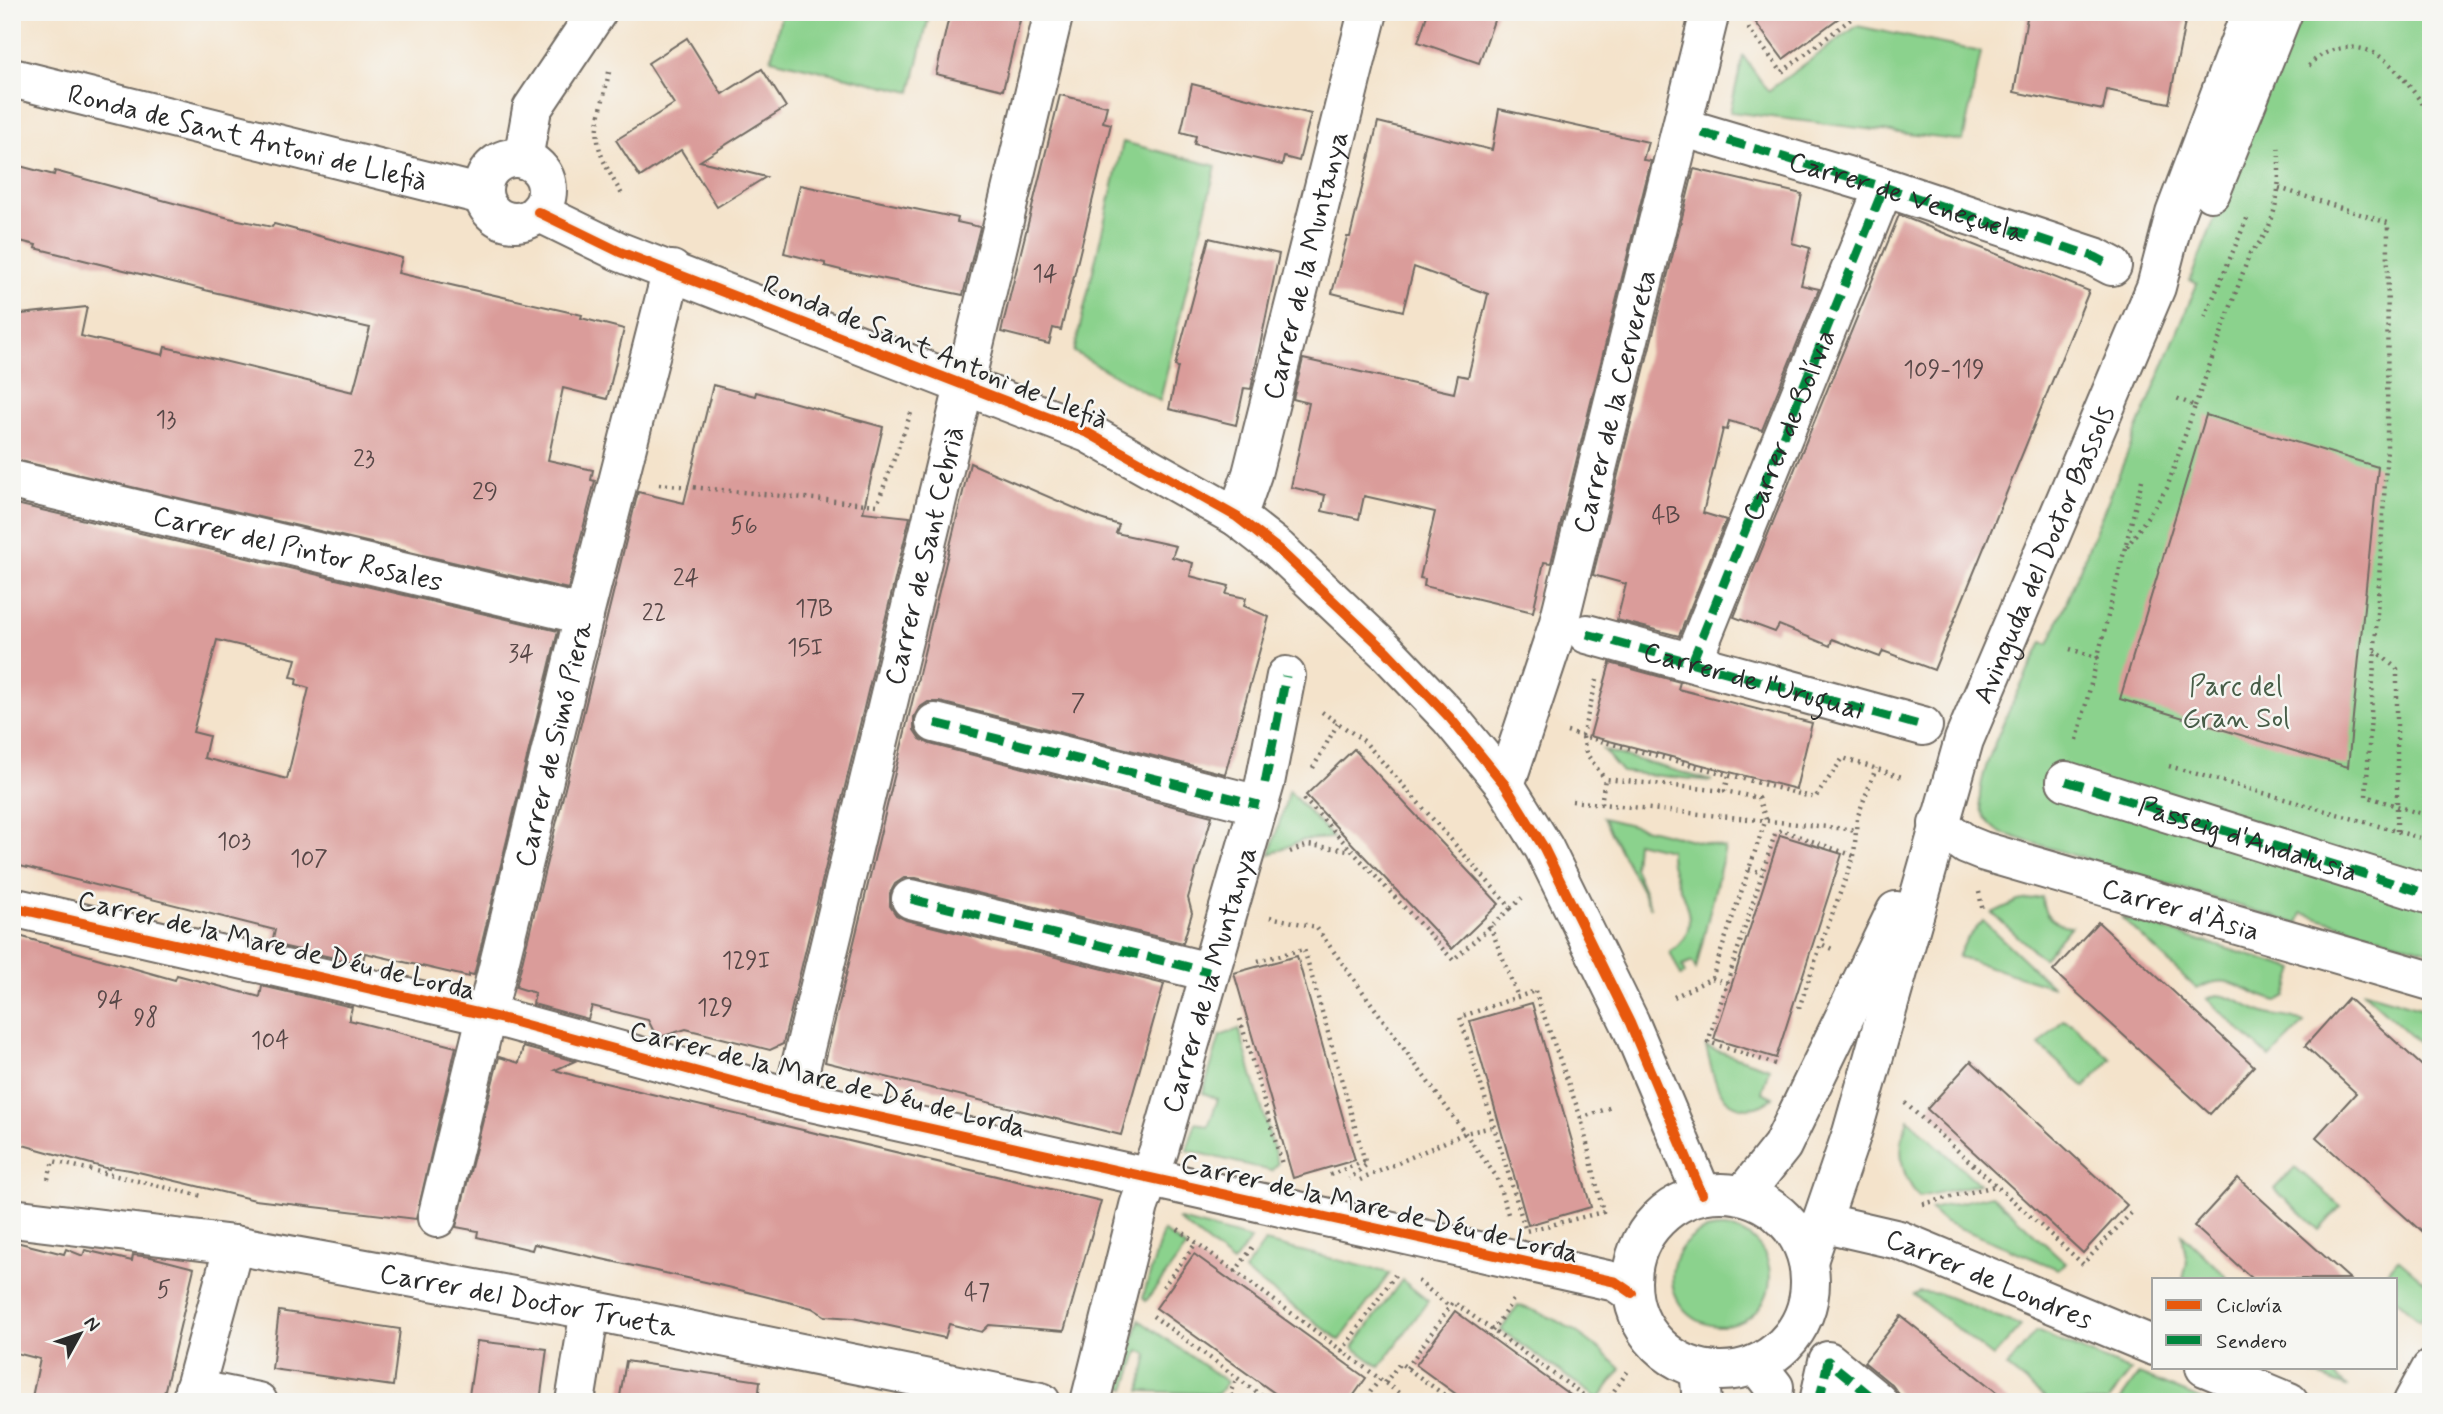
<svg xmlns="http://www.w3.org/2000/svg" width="2443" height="1414" viewBox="0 0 2443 1414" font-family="Mynerve,sans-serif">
<rect width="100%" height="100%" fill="#f6f6f2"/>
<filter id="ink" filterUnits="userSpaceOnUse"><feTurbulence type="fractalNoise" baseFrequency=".0143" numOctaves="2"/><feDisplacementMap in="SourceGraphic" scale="14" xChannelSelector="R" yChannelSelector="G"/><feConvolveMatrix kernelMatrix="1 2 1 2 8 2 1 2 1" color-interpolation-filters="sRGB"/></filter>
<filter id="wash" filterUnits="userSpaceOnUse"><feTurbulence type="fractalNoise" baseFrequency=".00686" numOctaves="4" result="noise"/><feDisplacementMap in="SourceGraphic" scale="28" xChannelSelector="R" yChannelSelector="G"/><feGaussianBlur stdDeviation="1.57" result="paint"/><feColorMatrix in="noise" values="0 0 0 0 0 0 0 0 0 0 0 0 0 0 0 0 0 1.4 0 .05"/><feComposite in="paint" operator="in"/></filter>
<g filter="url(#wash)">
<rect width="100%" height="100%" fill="#f4e3cb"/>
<g fill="#8bd28d" stroke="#5b7e5c" stroke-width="2">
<path d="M 782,12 L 930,12 L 911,92 L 771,59 Z"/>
<path d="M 2298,12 L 2426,12 L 2431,41 L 2431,952 L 2302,913 L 2298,924 L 2001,833 C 1991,826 1981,816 1980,803 C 1976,767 2026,678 2042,642 L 2049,644 L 2197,284 L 2190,280 Z"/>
<path d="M 1857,26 L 1981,52 L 1963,141 L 1730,112 L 1743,56 L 1768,91 Z"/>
<path d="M 1123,142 L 1216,166 L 1160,401 L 1074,352 Z"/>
<path d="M 1603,750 L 1712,781 L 1622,772 Z"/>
<path d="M 1289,791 L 1333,838 L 1303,840 L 1270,854 Z"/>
<path d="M 1603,818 L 1725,848 L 1696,969 L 1692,962 L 1682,966 L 1685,974 L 1681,976 L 1670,952 C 1714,922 1667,884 1670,850 L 1636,842 L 1634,867 L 1651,908 Z"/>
<path d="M 2042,897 C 2043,915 2053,925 2071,926 L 2043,959 L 1992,913 L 2018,901 Z"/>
<path d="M 2121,917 L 2295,969 L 2286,996 L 2277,1001 C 2244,994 2232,969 2197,989 Z"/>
<path d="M 1983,921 L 2053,987 L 1958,957 L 1966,940 Z"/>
<path d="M 2362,991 L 2431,1011 L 2431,1054 Z"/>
<path d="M 2216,995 C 2235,996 2247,1008 2265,1013 C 2278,1018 2290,1015 2304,1023 L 2270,1058 L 2207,999 Z"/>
<path d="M 2063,1020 L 2072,1024 L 2111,1059 L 2085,1087 L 2039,1045 Z"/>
<path d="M 1239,1029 L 1278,1164 L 1271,1171 L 1187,1150 L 1196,1122 L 1208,1127 L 1218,1099 L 1203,1093 L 1220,1036 Z"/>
<path d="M 1706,1047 L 1769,1068 L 1762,1092 L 1773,1097 C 1766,1104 1758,1108 1748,1108 C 1715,1106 1713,1072 1706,1047 Z"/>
<path d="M 1908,1119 L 1979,1184 L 1919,1197 C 1899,1174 1897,1147 1908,1119 Z"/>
<path d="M 2295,1167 L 2341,1206 L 2319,1230 L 2274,1189 Z"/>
<path d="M 1992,1195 L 2066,1263 L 2058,1269 L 1945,1222 L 1930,1209 Z"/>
<path d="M 1177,1219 L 1251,1239 L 1233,1263 Z"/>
<circle cx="1721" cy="1277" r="49"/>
<path d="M 1163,1231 L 1186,1248 L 1146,1301 L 1143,1297 Z"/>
<path d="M 2182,1234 L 2229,1279 L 2183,1279 L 2187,1263 Z"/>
<path d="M 1265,1242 L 1390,1273 L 1340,1340 L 1244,1271 Z"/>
<path d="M 2398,1259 L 2431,1287 L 2431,1302 L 2420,1321 L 2396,1299 L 2396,1279 L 2381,1279 Z"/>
<path d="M 1402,1280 L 1428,1301 L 1380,1367 L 1353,1347 Z"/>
<path d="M 1920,1292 L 1940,1294 L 2021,1326 L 1993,1357 L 1914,1295 Z"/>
<path d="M 1518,1305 C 1560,1318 1590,1338 1621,1369 L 1599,1399 L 1501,1330 Z"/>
<path d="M 1139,1320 L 1227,1382 L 1218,1394 L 1140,1391 L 1148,1354 L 1139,1350 L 1126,1389 L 1120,1387 Z"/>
<path d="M 2036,1331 L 2131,1371 L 2107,1402 L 2050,1402 L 2007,1367 Z"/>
<path d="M 2295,1367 L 2325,1367 L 2348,1388 Z"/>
<path d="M 2139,1374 L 2207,1402 L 2119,1402 Z"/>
</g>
<g id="blocks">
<g fill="#da9c9a" fill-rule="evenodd">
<path d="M 950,12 L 1022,12 L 1003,90 L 936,74 Z"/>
<path d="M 1428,12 L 1497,12 L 1479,63 L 1418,42 Z"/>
<path d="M 1748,12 L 1847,12 L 1783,59 Z"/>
<path d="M 2028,12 L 2187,12 L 2169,103 L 2107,90 L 2103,110 L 2014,92 Z"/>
<path d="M 687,38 L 722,94 L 762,69 L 786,107 L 700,161 L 766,177 L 717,207 L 681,150 L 640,177 L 616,140 L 674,104 L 648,63 Z"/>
<path d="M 1192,84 L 1311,114 L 1299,161 L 1284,157 L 1282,165 L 1194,144 L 1196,136 L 1181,132 Z"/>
<path d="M 1060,95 L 1107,106 L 1103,122 L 1111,124 L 1061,330 L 1053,328 L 1049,344 L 1001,332 Z"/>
<path d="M 1499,109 L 1648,142 L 1643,160 L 1651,161 L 1551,563 L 1544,562 L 1533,612 L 1424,586 L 1425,579 L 1420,578 L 1435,512 L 1364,496 L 1359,519 L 1322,511 L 1325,495 L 1291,487 L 1309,403 L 1293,399 L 1303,359 L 1454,393 L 1458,375 L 1468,377 L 1488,294 L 1414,267 L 1403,311 L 1332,293 L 1347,237 L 1350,237 L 1378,122 L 1492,150 Z"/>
<path d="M 12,164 L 54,175 L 55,171 L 229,218 L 272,227 L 274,224 L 402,258 L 398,273 L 582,315 L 581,318 L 624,329 L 607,399 L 563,388 L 548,460 L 593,470 L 591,480 L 595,481 L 568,589 L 12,459 L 12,315 L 87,307 L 81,336 L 163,355 L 165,347 L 353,392 L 370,328 L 209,291 L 35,248 L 36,245 L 12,239 Z"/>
<path d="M 1694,169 L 1802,194 L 1792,243 L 1810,248 L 1801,285 L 1819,289 L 1762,430 L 1729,421 L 1727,430 L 1723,429 L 1703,513 L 1726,520 L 1679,636 L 1617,620 L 1626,584 L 1593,575 Z"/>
<path d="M 800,185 L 958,218 L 957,222 L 980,227 L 963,295 L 841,270 L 825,266 L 825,263 L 784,253 Z"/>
<path d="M 1899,215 L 2089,291 L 1934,670 L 1883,651 L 1880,657 L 1832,639 L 1830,646 L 1779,625 L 1775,632 L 1734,617 Z"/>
<path d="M 1209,238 L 1279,254 L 1251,389 L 1244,388 L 1236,425 L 1169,409 L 1178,367 L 1175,366 Z"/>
<path d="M 713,385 L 755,396 L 756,392 L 883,427 L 863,512 L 910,517 L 783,1044 L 770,1050 L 686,1029 L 657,1038 L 648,1020 L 592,1006 L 588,1019 L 533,1004 L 535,993 L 516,987 L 638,492 L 684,503 Z"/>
<path d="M 2206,415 L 2378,467 L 2348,767 L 2120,699 Z"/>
<path d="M 970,463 L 1100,519 L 1119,525 L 1116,533 L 1176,546 L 1172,557 L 1193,563 L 1190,576 L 1229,586 L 1226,594 L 1246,598 L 1244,606 L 1269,617 L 1225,774 L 940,702 L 928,702 L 919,708 L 914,717 L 914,730 L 920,739 L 930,744 L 1212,816 L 1188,898 L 1192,913 L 1183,943 L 916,878 L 904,878 L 895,884 L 890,893 L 890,906 L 896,915 L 906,920 L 1164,984 L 1121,1135 L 825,1062 Z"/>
<path d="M 12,503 L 558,631 L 474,975 L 469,974 L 469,977 L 365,953 L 362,964 L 272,944 L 275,930 L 12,864 ZM 217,640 L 296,659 L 291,677 L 297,678 L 296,684 L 309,688 L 287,779 L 204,758 L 209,736 L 193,732 Z"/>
<path d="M 1610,663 L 1680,682 L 1678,689 L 1812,723 L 1796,789 L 1590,736 Z"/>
<path d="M 1354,749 L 1499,904 L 1452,949 L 1306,795 Z"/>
<path d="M 1780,835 L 1842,854 L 1776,1058 L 1714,1039 Z"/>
<path d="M 2098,922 L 2254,1066 L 2210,1114 L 2053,971 Z"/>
<path d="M 19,936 L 175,980 L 177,975 L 260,997 L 262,986 L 352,1007 L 349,1020 L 456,1047 L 416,1219 L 255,1200 L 130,1170 L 110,1167 L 109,1169 L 12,1142 L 12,967 Z"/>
<path d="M 1297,956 L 1355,1160 L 1293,1178 L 1234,973 Z"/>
<path d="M 2348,998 L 2431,1074 L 2431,1240 L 2316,1137 L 2356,1093 L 2305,1046 Z"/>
<path d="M 1532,1003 L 1591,1207 L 1528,1225 L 1470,1021 Z"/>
<path d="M 523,1047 L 575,1061 L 555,1070 L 576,1076 L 1101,1201 L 1064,1331 L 989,1325 L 982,1332 L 949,1324 L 945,1338 L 853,1318 L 825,1316 L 812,1308 L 728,1287 L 534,1244 L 532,1250 L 477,1237 L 478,1231 L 456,1227 L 499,1057 L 519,1063 Z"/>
<path d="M 1971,1061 L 2127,1205 L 2083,1253 L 1927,1109 Z"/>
<path d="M 2238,1178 L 2284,1220 L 2350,1279 L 2253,1279 L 2225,1254 L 2194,1226 Z"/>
<path d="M 12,1241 L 64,1254 L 66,1249 L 83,1256 L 85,1250 L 132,1261 L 133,1255 L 151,1257 L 194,1268 L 162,1402 L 31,1402 L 40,1359 L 12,1352 Z"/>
<path d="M 1194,1254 L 1366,1378 L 1349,1402 L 1287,1402 L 1156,1308 Z"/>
<path d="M 279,1311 L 400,1329 L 393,1386 L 272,1369 Z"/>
<path d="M 1455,1311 L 1504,1347 L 1580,1402 L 1467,1402 L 1416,1365 Z"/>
<path d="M 1901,1316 L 2009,1402 L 1905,1402 L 1892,1385 L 1864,1362 Z"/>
<path d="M 477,1341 L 547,1349 L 540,1402 L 468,1402 Z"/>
<path d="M 626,1361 L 760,1381 L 758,1402 L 619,1402 Z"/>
</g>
</g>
</g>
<g filter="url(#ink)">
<use href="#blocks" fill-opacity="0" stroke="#716b63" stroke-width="2"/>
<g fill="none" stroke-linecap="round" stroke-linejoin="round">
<g stroke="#716b63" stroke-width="42">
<g id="minor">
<path id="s1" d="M 12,78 L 483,195"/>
<path id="s2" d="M 1702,133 L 1884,187 L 2095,257 L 2112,266"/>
<circle cx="515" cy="190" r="32"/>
<path d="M 523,159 L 532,109 L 597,12"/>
<path d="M 2211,192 L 2283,12"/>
<path d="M 538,212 L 620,252 L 1088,433 L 1237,517 L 1278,549 L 1387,652 L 1450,718 L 1505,785 L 1544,848 L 1630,1023 L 1702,1194"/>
<path id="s3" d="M 12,480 L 584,615"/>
<path id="s4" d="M 1237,517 L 1252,474 L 1368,12"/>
<path id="s5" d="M 1587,634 L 1923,726"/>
<path d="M 1692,662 L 1884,187"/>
<path d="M 935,723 L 1259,805"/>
<path id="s6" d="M 2066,781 L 2431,895"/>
<path id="s7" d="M 1505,785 L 1558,626 L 1710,12"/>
<path id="s8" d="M 1938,824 L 1967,845 L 1982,851 L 2431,981"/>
<path d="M 911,899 L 1209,972"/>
<path d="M 12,907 L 508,1020 L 793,1098 L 1616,1282 L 1632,1293"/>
<path id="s9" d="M 793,1098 L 1054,12"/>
<circle cx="1721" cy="1282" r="89"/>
<path d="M 1743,1195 L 1782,1146 L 1896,911"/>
<path id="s10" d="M 12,1218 L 234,1245 L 590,1310 L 1041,1402"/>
<path id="s11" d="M 437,1218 L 584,615 L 672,270"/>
<path id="s12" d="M 1821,1222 L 1899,1240 L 2154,1346"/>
<path id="s13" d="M 1808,1261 L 1852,1133 L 1964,740 L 2156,287 L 2175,214 L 2251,12"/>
<path d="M 1756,1364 L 1774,1387 L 1773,1402"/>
<path d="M 2205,1367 L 2289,1402"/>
<path d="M 1699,1369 L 1702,1402"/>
<path d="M 194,1389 L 258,1402"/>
<path d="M 191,1402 L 234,1245"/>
<path d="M 575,1402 L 590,1310"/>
<path id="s14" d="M 1090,1402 L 1139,1206 L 1159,1150 L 1265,783 L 1286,676"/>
<path d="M 1819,1402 L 1828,1361 L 1878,1402"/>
<path d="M 2413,1402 L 2431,1369"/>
</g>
</g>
<g stroke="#716b63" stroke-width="4.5" stroke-dasharray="2 5" stroke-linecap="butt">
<path d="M 1748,28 L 1782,72 L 1860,12"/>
<path d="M 2309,66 C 2317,56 2329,50 2342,48 C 2384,43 2403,79 2426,108"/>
<path d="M 609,72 C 596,137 587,137 623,196"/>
<path d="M 2279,188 L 2388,223 L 2387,448 L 2366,796 L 2431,817"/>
<path d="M 2205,317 L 2249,214"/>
<path d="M 2195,406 L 2250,253 C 2279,227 2281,181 2278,144"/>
<path d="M 659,484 L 877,505 L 911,413"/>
<path d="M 2127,547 L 2167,488 L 2195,406 L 2174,397"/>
<path d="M 2070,649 L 2099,658"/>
<path d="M 2375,650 L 2397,669 L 2397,831"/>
<path d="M 1322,712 L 1364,741 L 1511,908 L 1522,898"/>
<path d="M 1567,732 L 1815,798 L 1843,758 L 1902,777"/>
<path d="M 1582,736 L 1597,680"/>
<path d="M 1583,737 L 1586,753 L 1605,779"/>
<path d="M 2077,740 L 2142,480"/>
<path d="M 2169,766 L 2431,841"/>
<path d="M 1313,768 L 1338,723"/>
<path d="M 1304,799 L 1453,960 L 1511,908"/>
<path d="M 1572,801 L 1857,830"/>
<path d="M 1601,804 L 1605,779 L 1725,791"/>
<path d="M 1290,852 L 1308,845 L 1349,850"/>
<path d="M 1854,856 L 1857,818 L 1876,768"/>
<path d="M 1749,869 L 1763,873"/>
<path d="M 1979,892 L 1983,912"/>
<path d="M 1270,917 L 1316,927 L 1496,1176 L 1508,1214"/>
<path d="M 1490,926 L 1518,997"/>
<path d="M 1258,961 L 1304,949 L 1366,1165 L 1349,1179"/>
<path d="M 1712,978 L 1727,983"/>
<path d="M 1535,991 L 1581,1118 L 1603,1212 L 1526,1231 L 1460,1017 Z"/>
<path d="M 1674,997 L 1712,978 L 1766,819 L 1758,798 L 1725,791 L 1729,775"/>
<path d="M 1799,1008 L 1821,944 L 1832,949"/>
<path d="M 1240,1019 L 1282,1164"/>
<path d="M 1775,1064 L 1708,1042 L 1775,834 L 1781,830 L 1854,856 L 1821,944"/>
<path d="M 1905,1103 L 2083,1264 L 2134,1210"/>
<path d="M 1581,1118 L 1612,1107"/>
<path d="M 1330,1175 L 1365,1161"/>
<path d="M 48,1179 L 53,1161 L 202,1196"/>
<path d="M 1360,1180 L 1465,1133 L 1493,1127"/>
<path d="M 1923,1204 L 1995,1186"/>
<path d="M 1178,1229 L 1380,1379 L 1363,1402"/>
<path d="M 1235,1272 L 1255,1244"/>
<path d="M 1418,1281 L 1450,1307"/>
<path d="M 1163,1287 L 1196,1243"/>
<path d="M 1153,1316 L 1270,1402"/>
<path d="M 1492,1331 L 1513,1300"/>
<path d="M 1342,1351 L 1395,1275"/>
<path d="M 1407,1368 L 1453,1302 L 1593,1402"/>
<path d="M 1380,1379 L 1411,1402"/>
<path d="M 1385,1383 L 1400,1363 L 1454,1402"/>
<path d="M 1235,1402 L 1230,1393 L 1237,1378"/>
<path d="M 1606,1402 L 1630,1368"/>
</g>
<use href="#minor" stroke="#fff" stroke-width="38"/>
<g stroke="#00873e" stroke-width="9" stroke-dasharray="18 9" stroke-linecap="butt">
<path d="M 1702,133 L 1884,187 L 2095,257 L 2112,266"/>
<path d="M 1587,634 L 1923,726"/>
<path id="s15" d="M 1692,662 L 1884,187"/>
<path d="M 935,723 L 1259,805"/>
<path d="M 2066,781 L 2431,895"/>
<path d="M 1265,783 L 1286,676"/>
<path d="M 911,899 L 1209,972"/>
<path d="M 1819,1402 L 1828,1361 L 1878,1402"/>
</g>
<g stroke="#f6f6f2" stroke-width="15">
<g id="cycleway">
<path d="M 538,212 L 620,252 L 1088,433 L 1237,517 L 1278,549 L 1387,652 L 1450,718 L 1505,785 L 1544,848 L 1630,1023 L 1702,1194"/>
<path d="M 12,907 L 508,1020 L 793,1098 L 1616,1282 L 1632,1293"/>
</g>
</g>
<use href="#cycleway" stroke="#e8590c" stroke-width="10"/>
</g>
</g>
<g text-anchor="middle" stroke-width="5" stroke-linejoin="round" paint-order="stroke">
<g font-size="24" fill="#574747">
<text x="1045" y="281">14</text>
<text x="1944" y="377">109-119</text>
<text x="166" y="427">13</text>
<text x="364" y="466">23</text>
<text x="485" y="499">29</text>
<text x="1666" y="523">4B</text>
<text x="744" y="533">56</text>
<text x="686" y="585">24</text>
<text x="814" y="616">17B</text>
<text x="654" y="620">22</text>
<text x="805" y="655">15I</text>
<text x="521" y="661">34</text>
<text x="1078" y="710">7</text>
<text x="234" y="849">103</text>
<text x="309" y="866">107</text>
<text x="746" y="968">129I</text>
<text x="110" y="1007">94</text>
<text x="715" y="1015">129</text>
<text x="146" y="1025">98</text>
<text x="270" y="1048">104</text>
<text x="164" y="1297">5</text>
<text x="977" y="1300">47</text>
</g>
<g font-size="28" fill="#2b2b2b" stroke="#f6f6f2">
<text dy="10" stroke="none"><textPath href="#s1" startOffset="243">Ronda de Sant Antoni de Llefià</textPath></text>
<text dy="10" stroke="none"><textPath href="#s2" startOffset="215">Carrer de Veneçuela</textPath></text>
<text dy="10" stroke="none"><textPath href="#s4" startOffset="261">Carrer de la Muntanya</textPath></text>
<text transform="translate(936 351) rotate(22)" y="10">Ronda de Sant Antoni de Llefià</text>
<text dy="10" stroke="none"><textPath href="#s7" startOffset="399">Carrer de la Cervereta</textPath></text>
<text dy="10" stroke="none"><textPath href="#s15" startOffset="256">Carrer de Bolívia</textPath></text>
<text dy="10" stroke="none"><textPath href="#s3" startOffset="294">Carrer del Pintor Rosales</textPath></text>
<text dy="10" stroke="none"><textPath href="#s13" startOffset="746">Avinguda del Doctor Bassols</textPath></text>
<text dy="10" stroke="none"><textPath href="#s9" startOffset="558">Carrer de Sant Cebrià</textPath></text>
<text dy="10" stroke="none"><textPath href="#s5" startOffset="173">Carrer de l'Uruguai</textPath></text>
<text dy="10" stroke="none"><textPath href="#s11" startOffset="488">Carrer de Simó Piera</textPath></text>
<text dy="10" stroke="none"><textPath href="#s6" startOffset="191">Passeig d'Andalusia</textPath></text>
<text dy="10" stroke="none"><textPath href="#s8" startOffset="259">Carrer d'Àsia</textPath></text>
<text transform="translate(277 944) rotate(13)" y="10">Carrer de la Mare de Déu de Lorda</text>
<text dy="10" stroke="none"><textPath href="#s14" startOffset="439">Carrer de la Muntanya</textPath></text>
<text transform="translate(828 1078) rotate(14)" y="10">Carrer de la Mare de Déu de Lorda</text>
<text transform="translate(1380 1207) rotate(13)" y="10">Carrer de la Mare de Déu de Lorda</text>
<text dy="10" stroke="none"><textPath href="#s12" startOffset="178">Carrer de Londres</textPath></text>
<text dy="10" stroke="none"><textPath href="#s10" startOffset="523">Carrer del Doctor Trueta</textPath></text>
</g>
<g font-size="28" fill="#485d48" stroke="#f6f6f2">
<text x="2236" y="695">Parc del<tspan x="2236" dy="32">Gran Sol</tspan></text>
</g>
</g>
<rect width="2443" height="1414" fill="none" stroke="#f6f6f2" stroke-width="42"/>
<rect x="2152" y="1278" width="245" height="91" fill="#f6f6f2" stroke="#a5a5a2" stroke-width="2"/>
<rect x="2166" y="1300" width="35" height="10" fill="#e8590c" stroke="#a5a5a2" stroke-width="2"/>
<text x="2216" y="1312" font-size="21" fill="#2b2b2b">Ciclovía</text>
<rect x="2166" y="1335" width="35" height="10" fill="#00873e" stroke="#a5a5a2" stroke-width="2"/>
<text x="2216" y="1348" font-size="21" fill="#2b2b2b">Sendero</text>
<g transform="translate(80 1334) rotate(50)" stroke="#f6f6f2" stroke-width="5" paint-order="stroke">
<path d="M0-5L12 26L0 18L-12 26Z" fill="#2b2b2b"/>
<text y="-10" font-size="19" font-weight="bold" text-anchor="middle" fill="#2b2b2b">N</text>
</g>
</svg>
